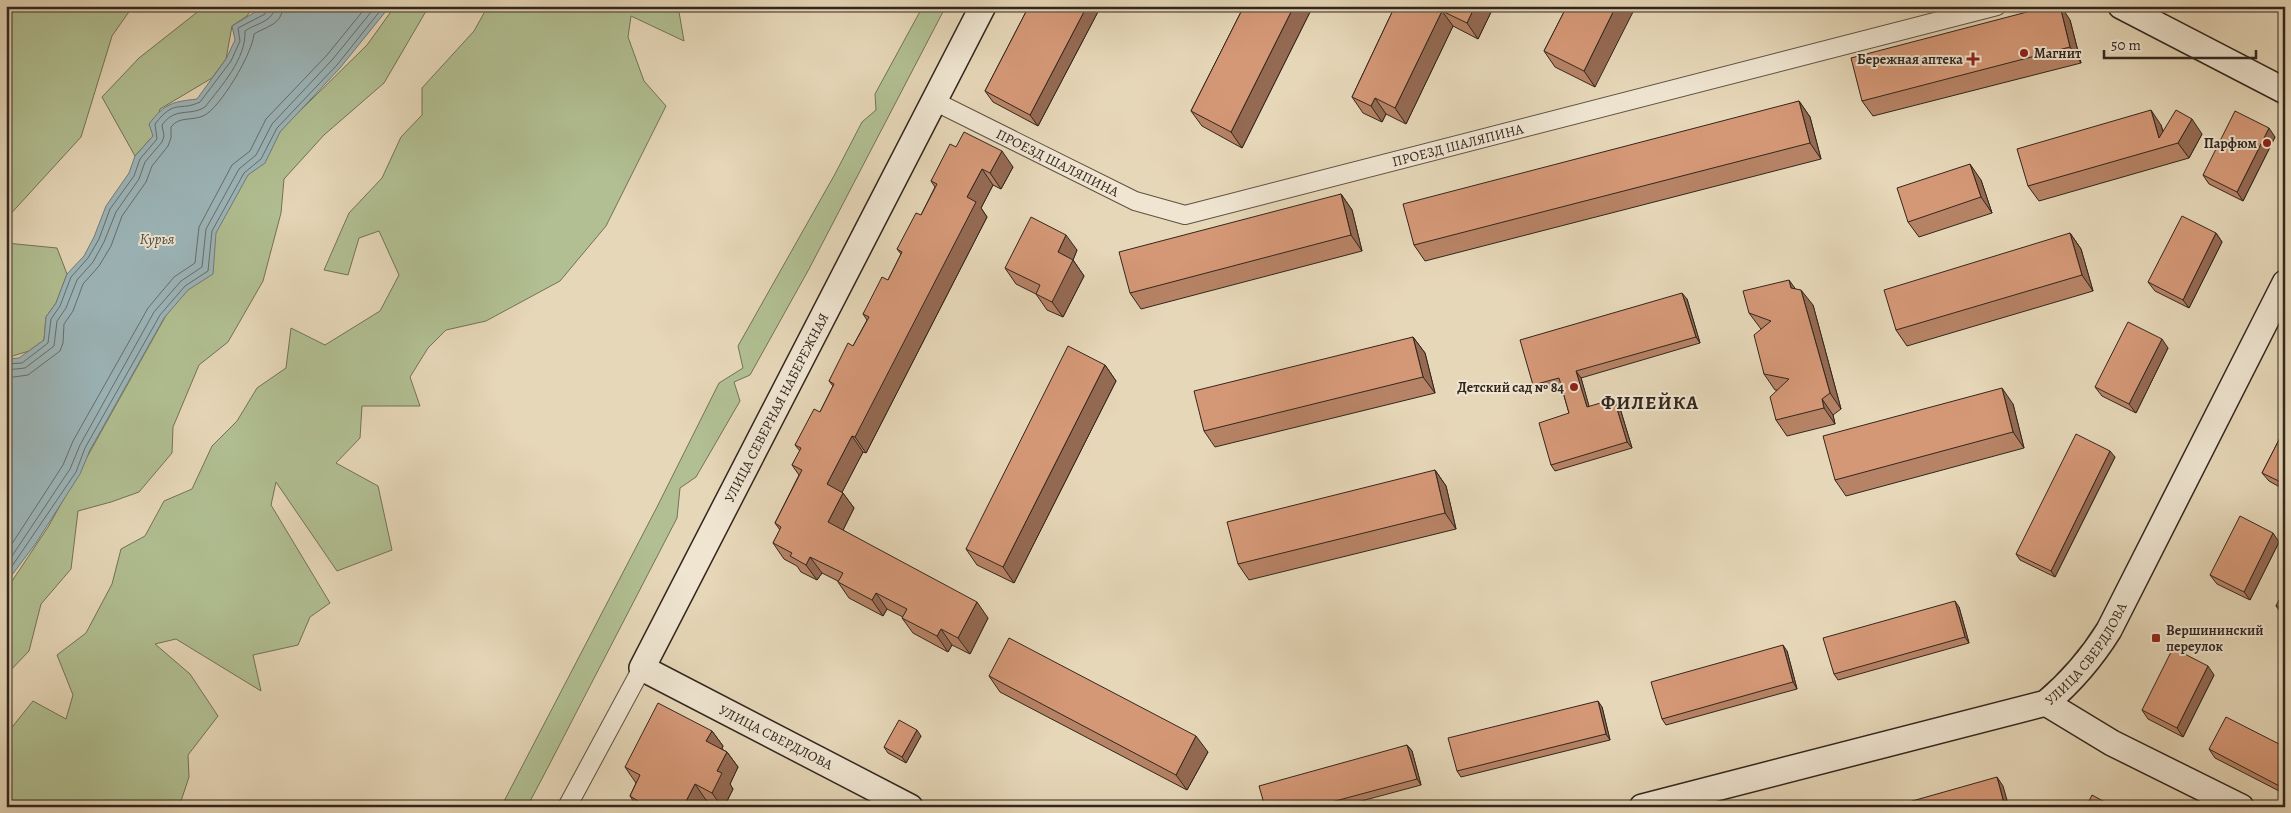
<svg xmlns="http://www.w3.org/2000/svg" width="2291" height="813" viewBox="0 0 2291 813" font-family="Alegreya,serif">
<rect width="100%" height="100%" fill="#e6d7b8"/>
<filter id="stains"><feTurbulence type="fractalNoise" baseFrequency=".004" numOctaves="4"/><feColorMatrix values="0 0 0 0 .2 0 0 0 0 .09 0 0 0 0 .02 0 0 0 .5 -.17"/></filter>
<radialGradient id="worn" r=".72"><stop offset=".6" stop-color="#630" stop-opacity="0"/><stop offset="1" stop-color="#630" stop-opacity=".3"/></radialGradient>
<g fill="#b1bf92" stroke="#727258">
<path d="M 6,6 L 133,6 L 112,36 L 81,137 L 6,219 Z"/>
<path d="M 205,6 L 254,6 L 247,16 L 232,26 L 226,59 L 212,78 L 160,109 L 153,136 L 135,156 L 102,97 L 139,58 Z"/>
<path d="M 395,6 L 429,6 L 384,83 L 324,135 L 284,179 L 281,213 L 263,281 L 228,342 L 199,365 L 173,427 L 172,453 L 139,492 L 111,502 L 78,511 L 71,569 L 41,604 L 29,651 L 6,675 L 6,590 L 48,527 L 256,154 L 367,45 Z"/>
<path d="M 488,6 L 678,6 L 684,41 L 631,16 L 628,37 L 644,81 L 666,106 L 606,226 L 560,281 L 486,321 L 446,330 L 428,348 L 410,377 L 420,406 L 362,406 L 360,438 L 336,463 L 378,486 L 392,550 L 337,571 L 276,482 L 271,505 L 330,603 L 310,617 L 298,645 L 253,655 L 261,691 L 176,639 L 155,644 L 190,674 L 218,716 L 188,755 L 189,777 L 179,807 L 6,807 L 6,741 L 13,726 L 33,701 L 66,719 L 73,695 L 57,655 L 86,633 L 112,584 L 121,549 L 145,536 L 164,501 L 192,489 L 212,446 L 237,421 L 257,388 L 286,368 L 291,328 L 325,345 L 380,311 L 399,275 L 379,231 L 359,238 L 348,275 L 324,270 L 349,213 L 382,178 L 401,137 L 422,115 L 422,88 L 474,31 Z"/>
<path d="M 923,6 L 946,6 L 809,269 L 750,375 L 734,382 L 740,401 L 696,477 L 680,488 L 677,518 L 546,771 L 527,807 L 501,807 L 657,507 L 719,383 L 743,368 L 738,346 L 835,174 L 862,122 L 876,110 L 875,94 Z"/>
<path d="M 6,243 L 57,248 L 67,274 L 56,303 L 46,317 L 44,340 L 29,351 L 6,358 Z"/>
</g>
<path fill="#9cb6ba" stroke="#727c7c" d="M 265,6 L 390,6 L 340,68 L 280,132 L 265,163 L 248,175 L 216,233 L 213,274 L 188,290 L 164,318 L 90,450 L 80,474 L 36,543 L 6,583 L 6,359 L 19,358 L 44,340 L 46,317 L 56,303 L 67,274 L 84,256 L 94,237 L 106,206 L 129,173 L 135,156 L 153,136 L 149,124 C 165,103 172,102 197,99 L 226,59 L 235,40 L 232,26 Z"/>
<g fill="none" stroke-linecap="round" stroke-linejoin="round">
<g stroke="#676e6c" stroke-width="1">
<path d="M 6,364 L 22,363 L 48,343 L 51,319 L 60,306 L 71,277 L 88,258 L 99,239 L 110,209 L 134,176 L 140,159 L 157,139 L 155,124 C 175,98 179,112 200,102 L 231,61 L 240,41 L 238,28 L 265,14 L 269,6"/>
<path d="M 6,370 L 25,368 L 54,346 L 57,321 L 66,308 L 77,280 L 93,262 L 104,242 L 116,212 L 139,179 L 145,162 L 162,142 L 164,136 L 162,125 C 176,106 189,117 205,107 C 222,85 246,59 245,31 C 256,23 274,22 275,6"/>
<path d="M 6,378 L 28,375 L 60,351 L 63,343 L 64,324 L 73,311 L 83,284 L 99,266 L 111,246 L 122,216 L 146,182 L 152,166 L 168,146 L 171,138 L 171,127 C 179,116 192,121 203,116 C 220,109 253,52 254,34 C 267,26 282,25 283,6"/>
<path d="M 6,553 L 63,465 L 73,441 L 148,308 L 174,277 L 195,263 L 199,227 L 232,165 L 250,151 L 266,119 L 327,55 L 367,6"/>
<path d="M 6,565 L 70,469 L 80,445 L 154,312 L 181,281 L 202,267 L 206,229 L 239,169 L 256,155 L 272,124 L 332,60 L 376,6"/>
<path d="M 6,575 L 76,472 L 85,448 L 160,315 L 185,286 L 208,271 L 212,231 L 244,173 L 261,159 L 277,128 L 337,65 L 384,6"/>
</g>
<g stroke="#5f5244" stroke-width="20">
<g id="street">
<path id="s1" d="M 934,101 L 1135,201 L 1185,215 L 1997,6"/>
<path d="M 567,807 L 642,668"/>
</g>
</g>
<g stroke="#32261e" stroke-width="28">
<g id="secondary">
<path d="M 2121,6 L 2285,91"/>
<path d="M 2046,703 L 2112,743 L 2241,807"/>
<path id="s2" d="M 910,807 L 642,668 L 983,6"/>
<path id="s3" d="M 1642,807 L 2046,703 C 2072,681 2091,659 2109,630 L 2285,283"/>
</g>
</g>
<use href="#street" stroke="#efe5d1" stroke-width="18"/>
<use href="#secondary" stroke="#efe5d1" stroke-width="25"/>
</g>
<g fill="#b78366" stroke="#32261e">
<path d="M 1029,6 L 1101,6 L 1038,126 L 993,102 L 985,91 Z"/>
<path d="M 1244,6 L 1313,6 L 1242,148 L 1202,126 L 1191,111 Z"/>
<path d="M 1395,6 L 1494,6 L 1478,39 L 1453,26 L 1406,124 L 1386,114 L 1382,122 L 1363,113 L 1352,97 Z"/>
<path d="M 1567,6 L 1595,87 L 1555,67 L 1544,51 Z"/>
<path d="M 2277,6 L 2285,6 L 2285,16 L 2284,16 Z"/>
<path d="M 2070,20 L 2081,63 L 1873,116 L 1862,101 Z"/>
<path d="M 1799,101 L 1810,117 L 1821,159 L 1425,261 L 1414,245 Z"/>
<path d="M 2161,125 L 2163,131 L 2202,134 L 2189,158 L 2039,201 L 2028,186 Z"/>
<path d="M 2275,137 L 2243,201 L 2209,184 L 2203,175 Z"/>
<path d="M 956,147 L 1013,167 L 1001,189 L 993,185 L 981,208 L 987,217 L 866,453 L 863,452 L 842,492 L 854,508 L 843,530 L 988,618 L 970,654 L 952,645 L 948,652 L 913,633 L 902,618 L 903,617 L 887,609 L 883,616 L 849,598 L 838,582 L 838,581 L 822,573 L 817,580 L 801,572 L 797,566 L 784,559 L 773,543 L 780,530 L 775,523 L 799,475 L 792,465 L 800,451 L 795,445 L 820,412 L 833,386 L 829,381 L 853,346 L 867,320 L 863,314 L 888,280 L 901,254 L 897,249 L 921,215 L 935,187 L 931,181 Z"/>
<path d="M 1981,180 L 1992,213 L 1919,237 L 1908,222 Z"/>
<path d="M 1341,194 L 1352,210 L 1362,251 L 1141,309 L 1130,293 Z"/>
<path d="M 2070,233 L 2081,249 L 2093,291 L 1907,346 L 1896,330 Z"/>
<path d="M 2216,233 L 2222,242 L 2189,308 L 2155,291 L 2148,282 Z"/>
<path d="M 1077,250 L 1073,260 L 1084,276 L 1063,317 L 1047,310 L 1036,294 L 1016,284 L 1005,268 Z"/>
<path d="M 1795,289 L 1813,305 L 1841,409 L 1833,415 L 1835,424 L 1787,436 L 1776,420 L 1777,390 L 1775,390 L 1764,374 L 1761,329 L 1749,313 Z"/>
<path d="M 1687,299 L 1700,343 L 1581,378 L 1589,407 L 1619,405 L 1632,448 L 1555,471 L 1551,465 L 1569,413 L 1561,385 L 1537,391 L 1533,385 Z"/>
<path d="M 1413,337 L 1425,353 L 1435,393 L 1215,447 L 1204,431 Z"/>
<path d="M 2168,348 L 2136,413 L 2102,396 L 2095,387 Z"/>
<path d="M 1105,365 L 1116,381 L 1014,583 L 977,565 L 966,549 Z"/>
<path d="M 2013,404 L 2024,448 L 1846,496 L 1835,480 Z"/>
<path d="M 2285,428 L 2285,490 L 2269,481 L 2262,473 Z"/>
<path d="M 2115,457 L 2055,577 L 2020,560 L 2016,554 Z"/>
<path d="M 1435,470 L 1446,486 L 1456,529 L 1249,580 L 1238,564 Z"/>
<path d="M 2279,542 L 2250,600 L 2217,584 L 2210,575 Z"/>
<path d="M 2285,589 L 2285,618 L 2276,606 Z"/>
<path d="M 1959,607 L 1969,643 L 1838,680 L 1834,674 Z"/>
<path d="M 1787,651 L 1797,689 L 1666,725 L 1662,719 Z"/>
<path d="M 2214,675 L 2183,737 L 2148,719 L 2142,710 Z"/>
<path d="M 989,676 L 1208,752 L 1187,790 L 1000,692 Z"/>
<path d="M 1602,707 L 1610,740 L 1461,777 L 1457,771 Z"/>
<path d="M 712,731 L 723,746 L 722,749 L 727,752 L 738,767 L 730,784 L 733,789 L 724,807 L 719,807 L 706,800 L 636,805 L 630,796 L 636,783 L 625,767 Z"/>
<path d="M 921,736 L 906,763 L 888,753 L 884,747 Z"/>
<path d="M 1407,745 L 1412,751 L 1421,785 L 1339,807 L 1265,807 Z"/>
<path d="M 2285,747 L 2285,794 L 2215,758 L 2209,749 Z"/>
</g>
<g fill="#956a53" stroke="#32261e">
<path d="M 1087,6 L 1101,6 L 1038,126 L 1030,115 Z"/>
<path d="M 1294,6 L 1313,6 L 1242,148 L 1231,132 Z"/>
<path d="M 1475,6 L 1494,6 L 1478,39 L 1467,23 Z"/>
<path d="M 1616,6 L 1636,6 L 1595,87 L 1584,71 Z"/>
<path d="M 2060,6 L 2061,6 L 2070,20 L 2081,63 L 2070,47 Z"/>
<path d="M 1442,11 L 1453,26 L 1406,124 L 1395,108 Z"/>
<path d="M 1375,98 L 1386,114 L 1382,122 L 1371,106 Z"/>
<path d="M 1799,101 L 1810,117 L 1821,159 L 1810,143 Z"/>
<path d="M 2151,110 L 2161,125 L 2167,146 L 2159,138 Z"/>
<path d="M 2192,119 L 2202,134 L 2189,158 L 2178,143 Z"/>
<path d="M 2269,128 L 2275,137 L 2243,201 L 2237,192 Z"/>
<path d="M 1002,151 L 1013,167 L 1001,189 L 990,173 Z"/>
<path d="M 1970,164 L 1981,180 L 1992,213 L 1981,197 Z"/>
<path d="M 982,169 L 993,185 L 981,208 L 987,217 L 866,453 L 855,437 L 967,197 Z"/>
<path d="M 1341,194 L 1352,210 L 1362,251 L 1351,235 Z"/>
<path d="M 2070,233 L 2081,249 L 2093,291 L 2082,275 Z"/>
<path d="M 2216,233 L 2222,242 L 2189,308 L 2183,300 Z"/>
<path d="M 1066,235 L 1077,250 L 1073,260 L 1084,276 L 1063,317 L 1052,302 L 1058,252 Z"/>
<path d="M 1789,280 L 1800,295 L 1791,288 Z"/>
<path d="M 1801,290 L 1813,305 L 1841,409 L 1830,393 Z"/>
<path d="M 1682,293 L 1687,299 L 1700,343 L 1696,337 Z"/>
<path d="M 1413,337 L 1425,353 L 1435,393 L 1423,377 Z"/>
<path d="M 2162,339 L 2168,348 L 2136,413 L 2129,404 Z"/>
<path d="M 1105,365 L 1116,381 L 1014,583 L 1003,567 Z"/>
<path d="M 1576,371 L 1581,378 L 1591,413 L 1587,407 Z"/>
<path d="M 2002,388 L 2013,404 L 2024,448 L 2013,432 Z"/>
<path d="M 1614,399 L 1619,405 L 1632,448 L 1627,442 Z"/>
<path d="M 1822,399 L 1833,415 L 1835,424 L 1824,408 Z"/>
<path d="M 852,436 L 863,452 L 838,500 L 827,484 Z"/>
<path d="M 2110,451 L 2115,457 L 2055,577 L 2051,571 Z"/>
<path d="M 1435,470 L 1446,486 L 1456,529 L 1445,513 Z"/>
<path d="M 843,493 L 854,508 L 839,538 L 828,522 Z"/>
<path d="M 2273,533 L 2279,542 L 2250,600 L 2244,592 Z"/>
<path d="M 810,557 L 822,573 L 817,580 L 806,565 Z"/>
<path d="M 876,593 L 887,609 L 883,616 L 872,600 Z"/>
<path d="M 1955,601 L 1959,607 L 1969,643 L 1965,637 Z"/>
<path d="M 977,602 L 988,618 L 970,654 L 958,638 Z"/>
<path d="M 941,629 L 952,645 L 948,652 L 937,636 Z"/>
<path d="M 1783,645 L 1787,651 L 1797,689 L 1793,682 Z"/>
<path d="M 2208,666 L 2214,675 L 2183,737 L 2177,728 Z"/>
<path d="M 1598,701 L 1602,707 L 1610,740 L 1606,734 Z"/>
<path d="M 917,730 L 921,736 L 906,763 L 902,757 Z"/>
<path d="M 712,731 L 723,746 L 718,757 L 706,741 Z"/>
<path d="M 1196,736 L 1208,752 L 1187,790 L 1176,775 Z"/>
<path d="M 1407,745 L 1412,751 L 1421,785 L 1417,779 Z"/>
<path d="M 727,752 L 738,767 L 730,784 L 733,789 L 724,807 L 722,807 L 712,793 L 717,771 Z"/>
<path d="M 1997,777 L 2003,786 L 2009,807 L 2005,807 Z"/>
<path d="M 695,784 L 706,800 L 702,807 L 683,807 Z"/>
</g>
<g fill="#d59877" stroke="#32261e">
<path d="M 1029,6 L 1087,6 L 1030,115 L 985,91 Z"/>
<path d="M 1244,6 L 1294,6 L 1231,132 L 1191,111 Z"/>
<path d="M 1395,6 L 1475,6 L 1467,23 L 1442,11 L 1395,108 L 1375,98 L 1371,106 L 1352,97 Z"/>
<path d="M 1567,6 L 1616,6 L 1584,71 L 1544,51 Z"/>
<path d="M 2050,6 L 2060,6 L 2070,47 L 1862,101 L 1851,58 Z"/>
<path d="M 1799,101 L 1810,143 L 1414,245 L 1403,204 Z"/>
<path d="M 2151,110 L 2159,138 L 2176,110 L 2192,119 L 2178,143 L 2028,186 L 2017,149 Z"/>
<path d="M 2235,111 L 2269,128 L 2237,192 L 2203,175 Z"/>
<path d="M 964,132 L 1002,151 L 990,173 L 982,169 L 967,197 L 976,202 L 855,437 L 852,436 L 827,484 L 843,493 L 828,522 L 977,602 L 958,638 L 941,629 L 937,636 L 902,618 L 907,609 L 876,593 L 872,600 L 838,582 L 843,573 L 810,557 L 806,565 L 790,556 L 792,553 L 773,543 L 781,527 L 775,523 L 802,470 L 792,465 L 801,448 L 795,445 L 814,409 L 820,412 L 834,384 L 829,381 L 848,343 L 853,346 L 869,317 L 863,314 L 882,277 L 888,280 L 902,252 L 897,249 L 916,213 L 921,215 L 937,184 L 931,181 L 950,144 L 956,147 Z"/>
<path d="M 1970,164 L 1981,197 L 1908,222 L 1897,188 Z"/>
<path d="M 1341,194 L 1351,235 L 1130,293 L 1119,252 Z"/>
<path d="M 2182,216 L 2216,233 L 2183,300 L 2148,282 Z"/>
<path d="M 1031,217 L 1066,235 L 1058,252 L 1073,260 L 1052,302 L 1036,294 L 1040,285 L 1005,268 Z"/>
<path d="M 2070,233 L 2082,275 L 1896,330 L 1884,290 Z"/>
<path d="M 1789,280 L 1791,288 L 1801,290 L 1830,393 L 1822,399 L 1824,408 L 1776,420 L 1770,397 L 1789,379 L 1764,374 L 1754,335 L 1771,321 L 1749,313 L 1743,291 Z"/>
<path d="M 1682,293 L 1696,337 L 1576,371 L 1587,407 L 1614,399 L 1627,442 L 1551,465 L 1539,423 L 1569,413 L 1559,378 L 1533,385 L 1520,340 Z"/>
<path d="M 2128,322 L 2162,339 L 2129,404 L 2095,387 Z"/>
<path d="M 1413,337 L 1423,377 L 1204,431 L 1194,391 Z"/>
<path d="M 1068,346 L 1105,365 L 1003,567 L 966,549 Z"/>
<path d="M 2002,388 L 2013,432 L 1835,480 L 1823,436 Z"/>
<path d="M 2285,428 L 2285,484 L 2262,473 Z"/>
<path d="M 2076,434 L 2110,451 L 2051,571 L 2016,554 Z"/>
<path d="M 1435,470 L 1445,513 L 1238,564 L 1227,522 Z"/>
<path d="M 2240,516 L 2273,533 L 2244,592 L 2210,575 Z"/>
<path d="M 2285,589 L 2285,610 L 2276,606 Z"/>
<path d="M 1955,601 L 1965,637 L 1834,674 L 1823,638 Z"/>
<path d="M 1009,638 L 1196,736 L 1176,775 L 989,676 Z"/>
<path d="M 1783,645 L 1793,682 L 1662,719 L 1651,682 Z"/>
<path d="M 2173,648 L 2208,666 L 2177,728 L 2142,710 Z"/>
<path d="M 1598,701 L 1606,734 L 1457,771 L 1448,738 Z"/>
<path d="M 658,703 L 712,731 L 706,741 L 727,752 L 717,771 L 722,773 L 712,793 L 695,784 L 683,807 L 635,807 L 638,801 L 630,796 L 640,775 L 625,767 Z"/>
<path d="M 2226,717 L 2285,747 L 2285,789 L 2209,749 Z"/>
<path d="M 899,720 L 917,730 L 902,757 L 884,747 Z"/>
<path d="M 1407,745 L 1417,779 L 1313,807 L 1265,807 L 1259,786 Z"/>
<path d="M 1997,777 L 2005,807 L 1891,807 Z"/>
<path d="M 2092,795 L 2114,807 L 2086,807 Z"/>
</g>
<g fill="#8f2418" stroke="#efe5d1" stroke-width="2">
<circle cx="2024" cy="53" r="5"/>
<path d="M1970.5 51.5h5v5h5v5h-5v5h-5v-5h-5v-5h5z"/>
<circle cx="2267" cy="143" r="5"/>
<circle cx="1574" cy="387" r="5"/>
<rect x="2151" y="633" width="10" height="10" rx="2.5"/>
</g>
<g text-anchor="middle" stroke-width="4" stroke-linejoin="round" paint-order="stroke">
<g font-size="14" font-weight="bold" fill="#32261e" stroke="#efe5d1" text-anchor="end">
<text x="2034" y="58" text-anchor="start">Магнит</text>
<text x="1963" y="64">Бережная аптека</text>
<text x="2257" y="148">Парфюм</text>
<text x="1564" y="392">Детский сад № 84</text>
<text x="2166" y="635" text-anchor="start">Вершининский<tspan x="2166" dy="16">переулок</tspan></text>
</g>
<g font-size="14" fill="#32261e" stroke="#efe5d1">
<text dy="5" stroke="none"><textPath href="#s1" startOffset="558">ПРОЕЗД ШАЛЯПИНА</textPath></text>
<text dy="5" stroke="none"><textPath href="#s1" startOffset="138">ПРОЕЗД ШАЛЯПИНА</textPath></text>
<text dy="5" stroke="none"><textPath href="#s2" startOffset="595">УЛИЦА СЕВЕРНАЯ НАБЕРЕЖНАЯ</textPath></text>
<text dy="5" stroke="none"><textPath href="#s3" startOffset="481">УЛИЦА СВЕРДЛОВА</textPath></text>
<text transform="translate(776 737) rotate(27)" y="5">УЛИЦА СВЕРДЛОВА</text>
</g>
<g font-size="15" font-style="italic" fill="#4c4a45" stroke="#efe5d1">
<text x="157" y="244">Курья</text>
</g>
<g font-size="19" font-weight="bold" letter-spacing="1" fill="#32261e" stroke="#efe5d1">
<text x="1650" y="409">ФИЛЕЙКА</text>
</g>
</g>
<rect width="2291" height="813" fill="none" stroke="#e6d7b8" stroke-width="25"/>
<rect x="8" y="8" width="2276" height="798" fill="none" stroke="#32261e" stroke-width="2.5"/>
<rect x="12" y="12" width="2266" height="788" fill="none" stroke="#32261e"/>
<path d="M2104 50v8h152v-8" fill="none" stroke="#32261e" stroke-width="2.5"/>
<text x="2111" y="50" font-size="15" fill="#32261e" stroke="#efe5d1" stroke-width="4" paint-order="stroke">50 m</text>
<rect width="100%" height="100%" filter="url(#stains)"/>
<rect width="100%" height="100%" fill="url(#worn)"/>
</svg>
